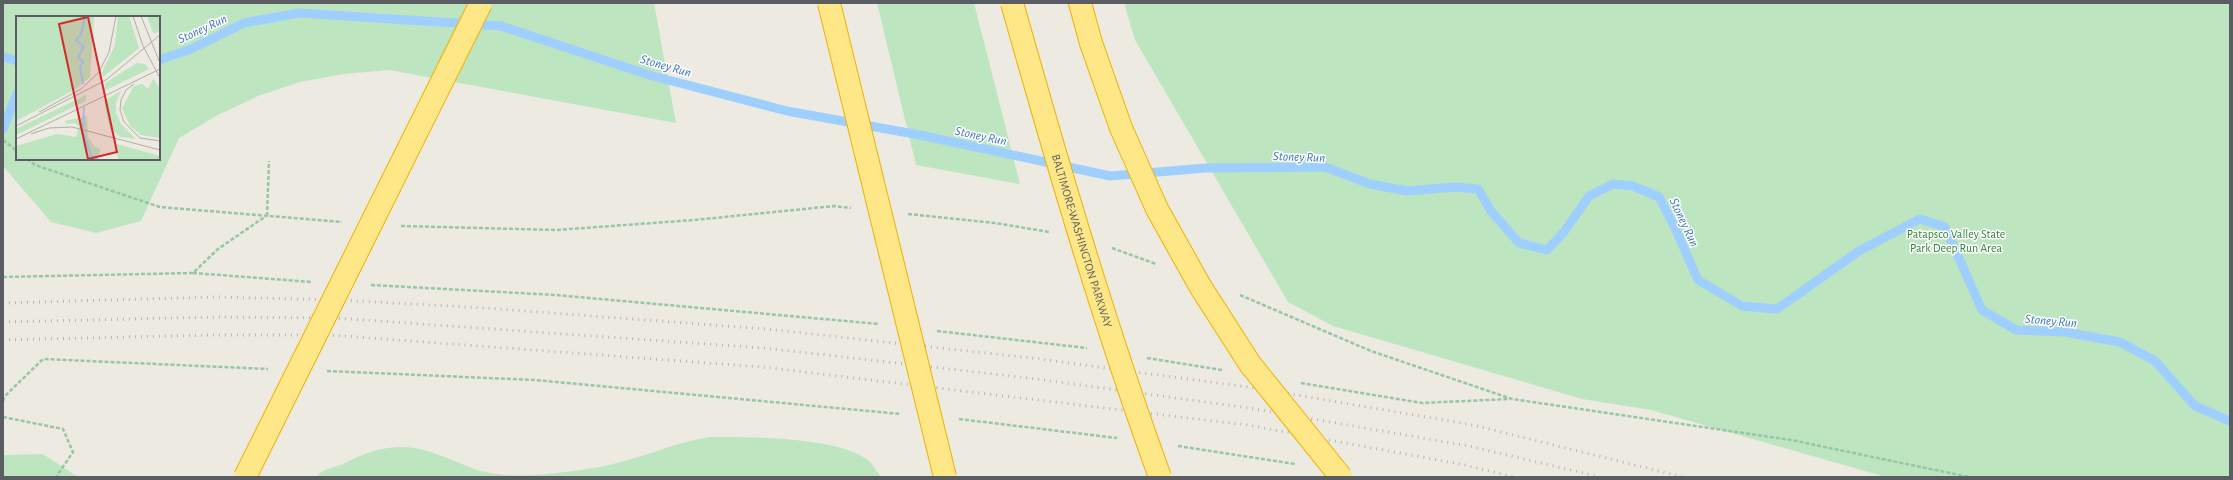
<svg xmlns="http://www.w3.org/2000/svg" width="2233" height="480" viewBox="0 0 2233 480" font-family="'Alegreya Sans',sans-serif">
<rect width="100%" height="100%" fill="#edebe1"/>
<g fill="#bde5bf" fill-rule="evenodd">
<path d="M 3,3 L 654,3 L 676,123 L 389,70 L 344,74 L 300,82 L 258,96 L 216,116 L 179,138 L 141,221 L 96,233 L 51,222 L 3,166 ZM 17,17 L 159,17 L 159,159 L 17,159 Z"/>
<path d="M 877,3 L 974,3 L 1020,184 L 916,165 Z"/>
<path d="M 1124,3 L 2230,3 L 2230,477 L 1886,477 L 1651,410 L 1582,399 L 1333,326 L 1288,302 L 1135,40 Z"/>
<path d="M 711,437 C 751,437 837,437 868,460 C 873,464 877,472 881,477 L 316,477 C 323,468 335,468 345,463 C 359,456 372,450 388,448 C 421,443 447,459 477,470 C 494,475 514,476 531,475 C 561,473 592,470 621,462 C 652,454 680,441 711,437 Z"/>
<path d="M 43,454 L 78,477 L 3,477 L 3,455 Z"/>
</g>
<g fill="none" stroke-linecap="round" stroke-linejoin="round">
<g stroke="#9fcfff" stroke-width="9">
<path d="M 3,57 L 17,61"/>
<path d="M 159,60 L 191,49 L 244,23 L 299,13 L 501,26 L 649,75 L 787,111 L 920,135 L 1110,176 L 1206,168 L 1325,167 L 1370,184 L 1407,191 L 1455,187 L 1478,189 L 1491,211 L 1519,243 L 1547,250 L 1564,232 L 1589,196 L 1613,184 L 1633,186 L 1659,197 L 1675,228 L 1698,280 L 1742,306 L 1777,309 L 1859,251 L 1920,219 L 1945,227 L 1982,310 L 2016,330 L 2065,332 L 2120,342 L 2155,361 L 2195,406 L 2230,421"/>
<path d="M 3,129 L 17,93"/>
</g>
<g stroke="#eeb100" stroke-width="24">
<path id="highway" d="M 1080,3 L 1091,43"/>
</g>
<g stroke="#96c6a6" stroke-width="2.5" stroke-dasharray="4 2" stroke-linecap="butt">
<path d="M 3,140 L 17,151"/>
<path d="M 27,159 L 35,165 L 160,207 L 342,222"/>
<path d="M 908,214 L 995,223 L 1049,232"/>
<path d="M 267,216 L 269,161"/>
<path d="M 401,226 L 556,230 L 694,220 L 834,206 L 851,208"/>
<path d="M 1112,248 L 1156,264"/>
<path d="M 193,273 L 312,282"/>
<path d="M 3,277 L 193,273 L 218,249 L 266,216"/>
<path d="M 371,285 L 556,295 L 879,324"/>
<path d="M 1240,295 L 1371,351 L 1512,399 L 1791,440 L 1969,477"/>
<path d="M 937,331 L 1087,348"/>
<path d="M 1147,358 L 1222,370"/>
<path d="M 327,371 L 535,380 L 901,414"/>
<path d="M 1301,383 L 1422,403 L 1509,399"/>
<path d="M 3,401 L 5,396 L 43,359 L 268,369"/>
<path d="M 3,417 L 63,429 L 73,452 L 56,477"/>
<path d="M 959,419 L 1117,438"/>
<path d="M 1178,446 L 1295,464"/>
</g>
<use href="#highway" stroke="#fee787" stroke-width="22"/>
<g stroke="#b4b5b5" stroke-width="3" stroke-dasharray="1 5" stroke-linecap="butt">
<path d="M 3,303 L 216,297 L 340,300 L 485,308 L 766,329 L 1032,358 L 1255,388 L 1473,425 L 1683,477"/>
<path d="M 3,322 L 215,317 L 336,318 L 764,348 L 1029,378 L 1249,408 L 1469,446 L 1600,477"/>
<path d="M 3,340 L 212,335 L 330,335 L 762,367 L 1247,425 L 1465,465 L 1514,477"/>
</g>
<g stroke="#eeb100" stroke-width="24" stroke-linecap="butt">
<g id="highway-bridge">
<path d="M 829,3 L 945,477"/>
<path id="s1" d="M 1012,3 C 1057,162 1103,321 1160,477"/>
<path d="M 1091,43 L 1121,128 L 1157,209 L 1200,286 L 1250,364 L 1341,477"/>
<path d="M 245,477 L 481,3"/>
</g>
</g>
<use href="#highway-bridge" stroke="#fee787" stroke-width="22"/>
</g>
<g text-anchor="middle" stroke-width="3" stroke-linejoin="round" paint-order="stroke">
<g font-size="12" fill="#32813b" stroke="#fff">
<text x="1956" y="238">Patapsco Valley State<tspan x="1956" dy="14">Park Deep Run Area</tspan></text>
</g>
<g font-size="12" fill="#5a5d62" stroke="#fff">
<text dy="4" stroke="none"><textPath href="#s1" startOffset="248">BALTIMORE-WASHINGTON PARKWAY</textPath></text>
</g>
<g font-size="13" font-style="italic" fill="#3e74bb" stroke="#fff">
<text transform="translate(202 28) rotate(-25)" y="5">Stoney Run</text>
<text transform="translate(666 65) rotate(16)" y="5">Stoney Run</text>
<text transform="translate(981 135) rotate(12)" y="5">Stoney Run</text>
<text transform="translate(1299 156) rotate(2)" y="5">Stoney Run</text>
<text transform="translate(1685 222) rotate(65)" y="5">Stoney Run</text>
<text transform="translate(2051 320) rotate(5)" y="5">Stoney Run</text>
</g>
</g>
<g transform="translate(16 16)">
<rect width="144" height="144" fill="#edebe1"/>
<path d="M 0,0 L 78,0 L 74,61 L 60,73 L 0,105 ZM 102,0 L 113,0 L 123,32 L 87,61 L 86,56 L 99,29 ZM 131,0 L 144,0 L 144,13 L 141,17 L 137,17 ZM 121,47 L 129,48 L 133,53 L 88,75 L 89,67 ZM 137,63 L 144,72 L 144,122 L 125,119 L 114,110 L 106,92 L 118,70 L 126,68 L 132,73 ZM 105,75 L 100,87 L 100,97 L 105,108 L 120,123 L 104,121 L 94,113 L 88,85 ZM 70,79 L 70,85 L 0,119 L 0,113 ZM 71,100 L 72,121 L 78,130 L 85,134 L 79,144 L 0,144 L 0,130 L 41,118 L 60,121 L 63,110 L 58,107 L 50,108 L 49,105 ZM 101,128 L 144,140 L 144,144 L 103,144 L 99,134 Z" fill="#bde5bf"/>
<path fill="none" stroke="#9fcfff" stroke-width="2" d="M 67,68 L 64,51 L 67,46 L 62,41 L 68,31 L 60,24 L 65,19 L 69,0M 67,112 L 68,91M 67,115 L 75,139 L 83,144"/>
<path fill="none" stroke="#aeaeaa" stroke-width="1" d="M 117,0 L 127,30 L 144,62M 125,0 L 144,47M 118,68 L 110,74 L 105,84 L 104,94 L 108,106 L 124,122 L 144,125M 23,96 L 65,73 L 83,56 L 93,36 L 100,0M 0,110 L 90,64 L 144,19M 15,118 L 33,112 L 56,111 L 144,134M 0,123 L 144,53"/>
<path fill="#d62828" fill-opacity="0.15" stroke="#d62828" stroke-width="2" d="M 72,1 L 101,136 L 72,143 L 43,8 Z"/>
<rect width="144" height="144" fill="none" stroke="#5a5d62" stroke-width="2"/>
</g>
<rect width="2233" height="480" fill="none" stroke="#5a5d62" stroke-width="8"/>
</svg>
